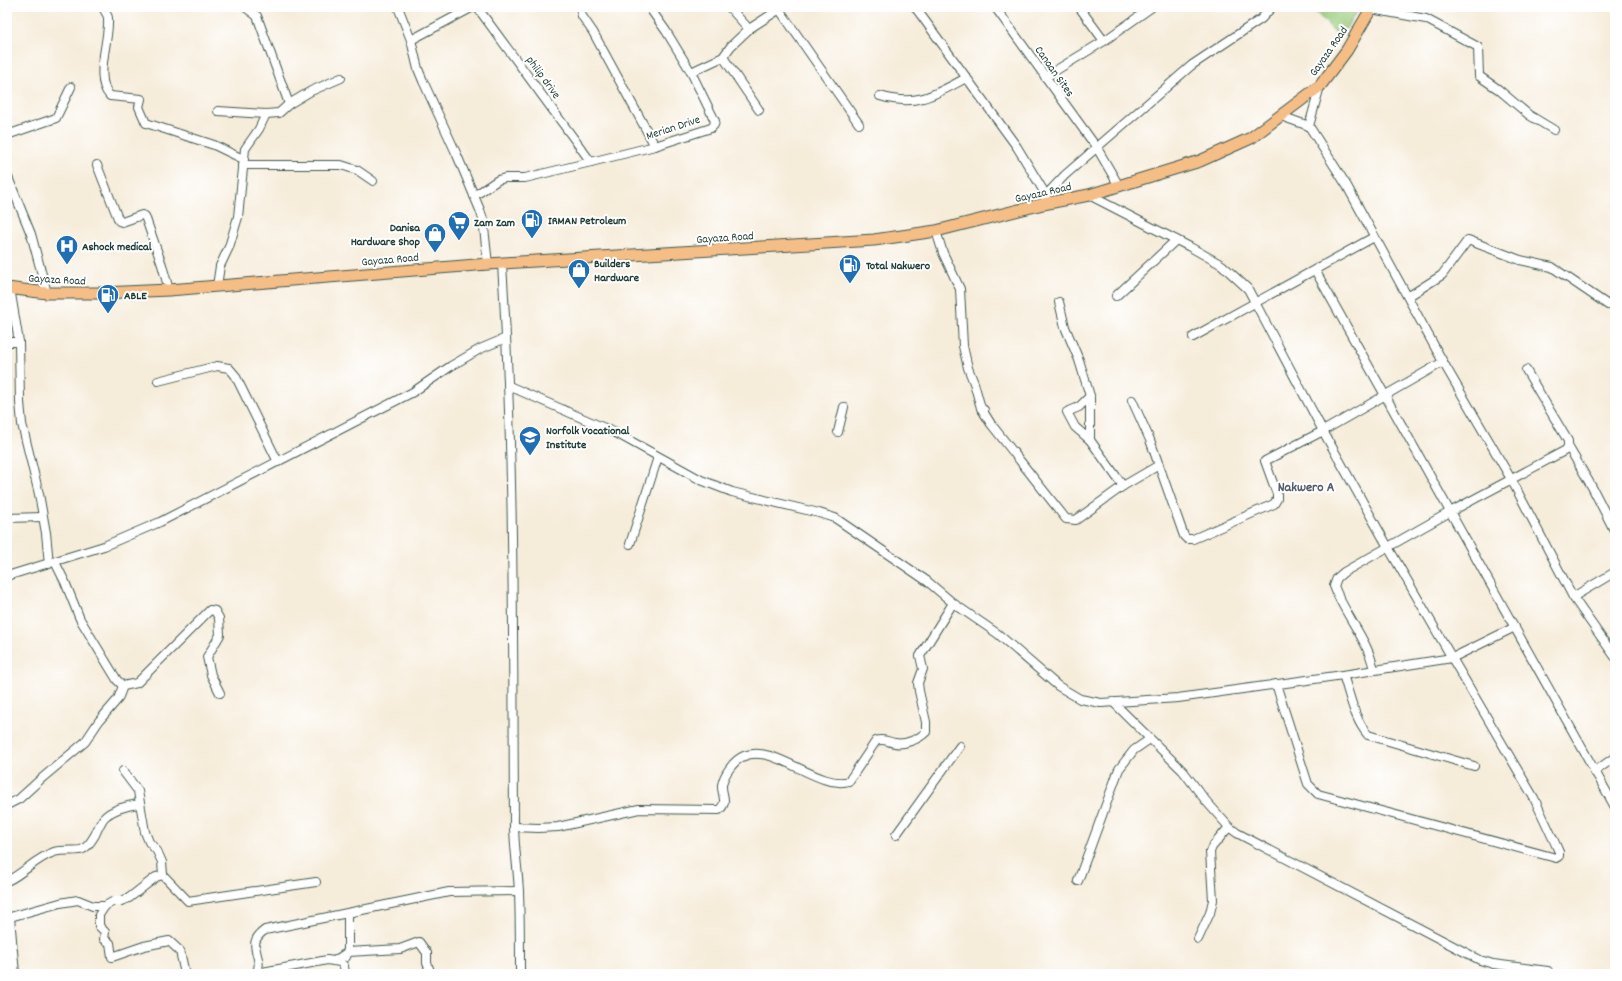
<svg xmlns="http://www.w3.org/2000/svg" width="1622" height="981" viewBox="0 0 1622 981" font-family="Dekko,sans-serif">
<rect width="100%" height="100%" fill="#fff"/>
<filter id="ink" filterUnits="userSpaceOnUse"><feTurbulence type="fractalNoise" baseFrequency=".025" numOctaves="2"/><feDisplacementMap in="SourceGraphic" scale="8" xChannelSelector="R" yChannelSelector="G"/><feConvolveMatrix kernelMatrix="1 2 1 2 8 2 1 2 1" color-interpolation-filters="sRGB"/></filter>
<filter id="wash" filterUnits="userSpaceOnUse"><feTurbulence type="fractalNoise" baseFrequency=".012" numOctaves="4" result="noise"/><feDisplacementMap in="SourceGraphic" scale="16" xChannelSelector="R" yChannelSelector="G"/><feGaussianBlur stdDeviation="0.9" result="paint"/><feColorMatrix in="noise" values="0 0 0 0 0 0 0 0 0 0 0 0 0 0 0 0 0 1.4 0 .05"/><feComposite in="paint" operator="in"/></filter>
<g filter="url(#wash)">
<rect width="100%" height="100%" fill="#f6ecda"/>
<path fill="#98cb7b" stroke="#5c8458" d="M 1311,7 L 1360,7 L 1340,37 Z"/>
</g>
<g filter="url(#ink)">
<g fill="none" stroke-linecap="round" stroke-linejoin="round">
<g stroke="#3f574d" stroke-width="10">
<g id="minor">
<path d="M 103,7 C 104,11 108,15 108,18 C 110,41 93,78 110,96 L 141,99 L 139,107 L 146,123 L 214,145 L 243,159"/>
<path d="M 245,7 L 257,16 L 289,104"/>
<path d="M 398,7 L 411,40 L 418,69 L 423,81 L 457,155 L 480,210 L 483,219 L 488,264"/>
<path d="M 477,7 L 591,162"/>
<path d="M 580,7 L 582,16 L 593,32 L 655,146"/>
<path d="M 649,7 L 666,31 L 691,72"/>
<path d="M 729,7 L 749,29"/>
<path d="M 915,7 L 1017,147 L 1046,195 L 1045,198"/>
<path d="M 995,7 L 1097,148 L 1119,186"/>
<path d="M 1079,7 L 1104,41"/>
<path d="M 779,9 L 859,124"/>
<path d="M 1371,9 L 1426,19 L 1478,47 L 1479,76 L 1498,89 L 1529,115 L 1554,130"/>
<path d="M 411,40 L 473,7"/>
<path d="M 723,57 L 759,110"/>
<path d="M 1045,77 L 1104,41 L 1152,7"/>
<path d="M 880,96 C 917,107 934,95 966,78"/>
<path d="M 218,111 L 266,114 L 279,113 L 289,104 L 311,91 L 341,78"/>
<path d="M 1281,116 L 1309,126 L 1347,186 L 1443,362 L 1511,479 L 1573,597 L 1615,657"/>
<path d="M 1309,126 L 1320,86"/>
<path d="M 7,135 L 56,118 L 71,87"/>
<path d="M 97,165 L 119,221 L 122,222 L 142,215 L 145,216 L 162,265 L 169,290"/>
<path d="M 243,165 L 341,165 L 357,170 L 373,181"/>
<path d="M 7,175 L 31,234 L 47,293"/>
<path d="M 1046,195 L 1065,175 L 1192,65 L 1261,19 L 1272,7"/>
<path d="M 1089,195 L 1190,247 L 1222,265 L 1248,289 L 1323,431 L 1388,547 L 1452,658 L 1534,798 L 1555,843 L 1559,852 L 1559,856 L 1556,858 L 1318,794 L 1308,784 L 1276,684"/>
<path d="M 474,196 L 498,180 L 505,178 L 525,178 L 591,162 L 655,146 L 711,128 L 714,125 L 715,121 L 691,72 L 723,57 L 731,46 L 749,29 L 783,7"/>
<path d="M 936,231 L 943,253 L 960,289 L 963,346 L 968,368 L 974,383 L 981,408 L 984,410"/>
<path d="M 502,264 C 514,451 513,637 514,824 C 514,847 518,869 519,892 C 520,919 520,947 520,974"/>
<path d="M 1315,270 L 1615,807"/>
<path d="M 217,286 L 220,266 L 229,247 L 238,217 L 245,149 L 259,129 L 266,114"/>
<path d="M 10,288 L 19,342 L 20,402 L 22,424 L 39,494 L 46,533 L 49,564"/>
<path d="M 1116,296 L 1176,240"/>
<path d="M 1409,296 L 1442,275 L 1468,240 L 1520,260 L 1552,267 L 1608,305"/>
<path d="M 1059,302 L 1065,327 L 1079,360 L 1090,396 L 1090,440 L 1123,486"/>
<path d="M 1193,337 L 1374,237"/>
<path d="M 7,342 L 19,342"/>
<path d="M 1526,370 L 1568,441 L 1568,446 L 1592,487 L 1615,532"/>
<path d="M 158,381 L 217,366 L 229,368 L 235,375 L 278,462"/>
<path d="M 509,386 L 616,433 L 701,480 L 732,492 L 819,513 L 835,518 L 927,581 L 953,603 L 998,634 L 1058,686 L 1080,699 L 1101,703 L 1178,698 L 1343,675 L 1452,658 L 1515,627"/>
<path d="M 1090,396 L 1079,407 L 1067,412 L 1075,427 L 1090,440"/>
<path d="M 1132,400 L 1150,440 L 1184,536 L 1187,539 L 1193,539 L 1274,504 L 1277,499 L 1277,494 L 1265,461 L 1323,431 L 1443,362"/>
<path d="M 981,408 L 991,424 L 1066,519 L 1076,520 L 1123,486 L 1159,465"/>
<path d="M 838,432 L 844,407"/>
<path d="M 7,518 L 43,517"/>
<path d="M 630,544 L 658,457"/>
<path d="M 55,562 L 65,582 L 80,619 L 117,680 L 123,686 L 137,683 L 210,610 L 215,611 L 219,618 L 220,635 L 207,657 L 211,675 L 220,693"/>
<path d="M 7,576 L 104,546 L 160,522 L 413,392 L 451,366 L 480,349 L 506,338"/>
<path d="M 1573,597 L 1615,572"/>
<path d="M 1374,670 C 1368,639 1345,616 1334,586 L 1337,578 L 1344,572 L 1450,512 L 1566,450 L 1568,446"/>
<path d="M 1343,675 C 1350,695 1354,719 1368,735 L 1474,766"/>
<path d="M 1113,702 L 1183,771 L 1206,801 L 1229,827 L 1237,833 L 1480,960 L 1493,964 L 1548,971"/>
<path d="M 1594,772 L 1615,757"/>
<path d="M 7,805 L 19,799 L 41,779 L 85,742 L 99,721 L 118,699 L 123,686"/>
<path d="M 514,827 L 538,828 L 558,827 L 639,809 L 719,810 C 729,802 721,794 722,785 C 724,774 734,760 744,756 C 775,743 818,790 849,781 L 876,741 C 884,738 888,742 895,743 C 905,745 919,739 926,732 L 926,722 L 919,691 L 918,683 L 923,669 L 920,656 L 953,603"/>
<path d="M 896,835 L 960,746"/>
<path d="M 163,875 L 188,901 L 316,882"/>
<path d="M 7,881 C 24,873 36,858 54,852 C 62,849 79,852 83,849 C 89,846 91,841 95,835 C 97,830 100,824 103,819 C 110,810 128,805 139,804"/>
<path d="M 1078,881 L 1119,769 L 1134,750 L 1150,739"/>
<path d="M 105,906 L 99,915 L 99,926 L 105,932 L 104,939 L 110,943 L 112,957 L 144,946 L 169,941 L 180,951 L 185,974"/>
<path d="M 7,916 L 10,917 L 15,974"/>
<path d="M 10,917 L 60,903 L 78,900 L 93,906 L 105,906 L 114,901 L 121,901 L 129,898 L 156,877 L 163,875 L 162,862 L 157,851 L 149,842 L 145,832 L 138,791 L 123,771"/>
<path d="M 1198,939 L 1210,913 L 1213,900 L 1210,852 L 1212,847 L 1229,827"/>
<path d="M 346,957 L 348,952 L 348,913"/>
<path d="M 334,961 L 348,952 L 400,949 L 419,942 L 427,953 L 427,963 L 431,974"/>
<path d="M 257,973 L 317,962 L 327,960 L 340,962 L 344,966 L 345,974"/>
<path d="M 256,974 C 266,957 243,945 265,930 L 449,892 L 519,891"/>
</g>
</g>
<g stroke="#3f574d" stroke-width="13">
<path id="major" d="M 7,288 L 47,293 L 102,293 L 169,290 L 488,264 L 874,240 L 936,231 L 1043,204 L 1089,195 L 1200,161 L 1251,138 L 1320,86 L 1347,50 L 1372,7"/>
</g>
<use href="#minor" stroke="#fff" stroke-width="8"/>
<use href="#major" stroke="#f6be87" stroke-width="11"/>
</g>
</g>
<defs>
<g id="fuel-pin" transform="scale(1.15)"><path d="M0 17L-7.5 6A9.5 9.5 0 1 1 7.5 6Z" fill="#1f6fb2" stroke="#fff"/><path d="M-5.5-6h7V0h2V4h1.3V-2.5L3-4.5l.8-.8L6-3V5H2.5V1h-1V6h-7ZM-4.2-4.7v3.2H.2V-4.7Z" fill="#fff"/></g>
<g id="supermarket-pin" transform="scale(1.15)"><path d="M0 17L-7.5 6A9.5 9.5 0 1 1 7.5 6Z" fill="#1f6fb2" stroke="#fff"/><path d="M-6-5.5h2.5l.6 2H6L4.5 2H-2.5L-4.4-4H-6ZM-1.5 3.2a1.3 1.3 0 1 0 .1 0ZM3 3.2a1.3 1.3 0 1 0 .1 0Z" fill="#fff"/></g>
<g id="shop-pin" transform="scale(1.15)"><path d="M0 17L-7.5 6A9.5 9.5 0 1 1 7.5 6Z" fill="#1f6fb2" stroke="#fff"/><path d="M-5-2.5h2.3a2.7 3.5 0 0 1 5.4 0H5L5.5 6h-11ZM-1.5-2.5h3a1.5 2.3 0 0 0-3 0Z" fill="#fff"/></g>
<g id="hospital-pin" transform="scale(1.15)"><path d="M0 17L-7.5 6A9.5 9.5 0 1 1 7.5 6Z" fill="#1f6fb2" stroke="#fff"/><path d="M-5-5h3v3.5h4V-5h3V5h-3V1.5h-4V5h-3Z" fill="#fff"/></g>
<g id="school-pin" transform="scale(1.15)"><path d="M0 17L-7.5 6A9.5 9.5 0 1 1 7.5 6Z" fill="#1f6fb2" stroke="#fff"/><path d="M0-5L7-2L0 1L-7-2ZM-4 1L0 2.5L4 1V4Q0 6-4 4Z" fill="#fff"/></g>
</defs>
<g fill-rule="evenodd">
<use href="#fuel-pin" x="532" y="220"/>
<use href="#supermarket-pin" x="459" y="222"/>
<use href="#shop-pin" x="435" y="234"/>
<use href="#hospital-pin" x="67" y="246"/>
<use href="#fuel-pin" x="850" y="265"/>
<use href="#shop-pin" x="579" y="270"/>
<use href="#fuel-pin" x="108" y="295"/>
<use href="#school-pin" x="530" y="437"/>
</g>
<g text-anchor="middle" stroke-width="4" stroke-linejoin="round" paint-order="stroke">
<g font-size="12" fill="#1f3d34" stroke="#fff">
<text transform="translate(1328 51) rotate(-55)" y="4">Gayaza Road</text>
<text transform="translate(1055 71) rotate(55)" y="4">Canaan Sites</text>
<text transform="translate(544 77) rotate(54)" y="4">philip drive</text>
<text transform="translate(673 127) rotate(-18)" y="4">Merian Drive</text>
<text transform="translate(1043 192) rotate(-13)" y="4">Gayaza Road</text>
<text transform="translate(725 237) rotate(-4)" y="4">Gayaza Road</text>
<text transform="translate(390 259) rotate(-5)" y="4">Gayaza Road</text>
<text transform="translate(57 279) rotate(3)" y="4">Gayaza Road</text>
</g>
<g font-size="12" font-weight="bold" fill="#1f3d34" stroke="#fff" text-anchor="start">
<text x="548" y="224">IRMAN Petroleum</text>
<text x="474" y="226">Zam Zam</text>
<text x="420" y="231" text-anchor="end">Danisa<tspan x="420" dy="14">Hardware Shop</tspan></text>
<text x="82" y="250">Ashock medical</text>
<text x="594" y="267">Builders<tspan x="594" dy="14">Hardware</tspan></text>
<text x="866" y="269">Total Nakwero</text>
<text x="124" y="299">ABLE</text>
<text x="546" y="434">Norfolk Vocational<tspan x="546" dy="14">Institute</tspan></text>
</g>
<g font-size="14" font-weight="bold" fill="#565e70" stroke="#fff">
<text x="1306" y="491">Nakwero A</text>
</g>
</g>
<rect width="1622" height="981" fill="none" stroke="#fff" stroke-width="24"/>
</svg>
